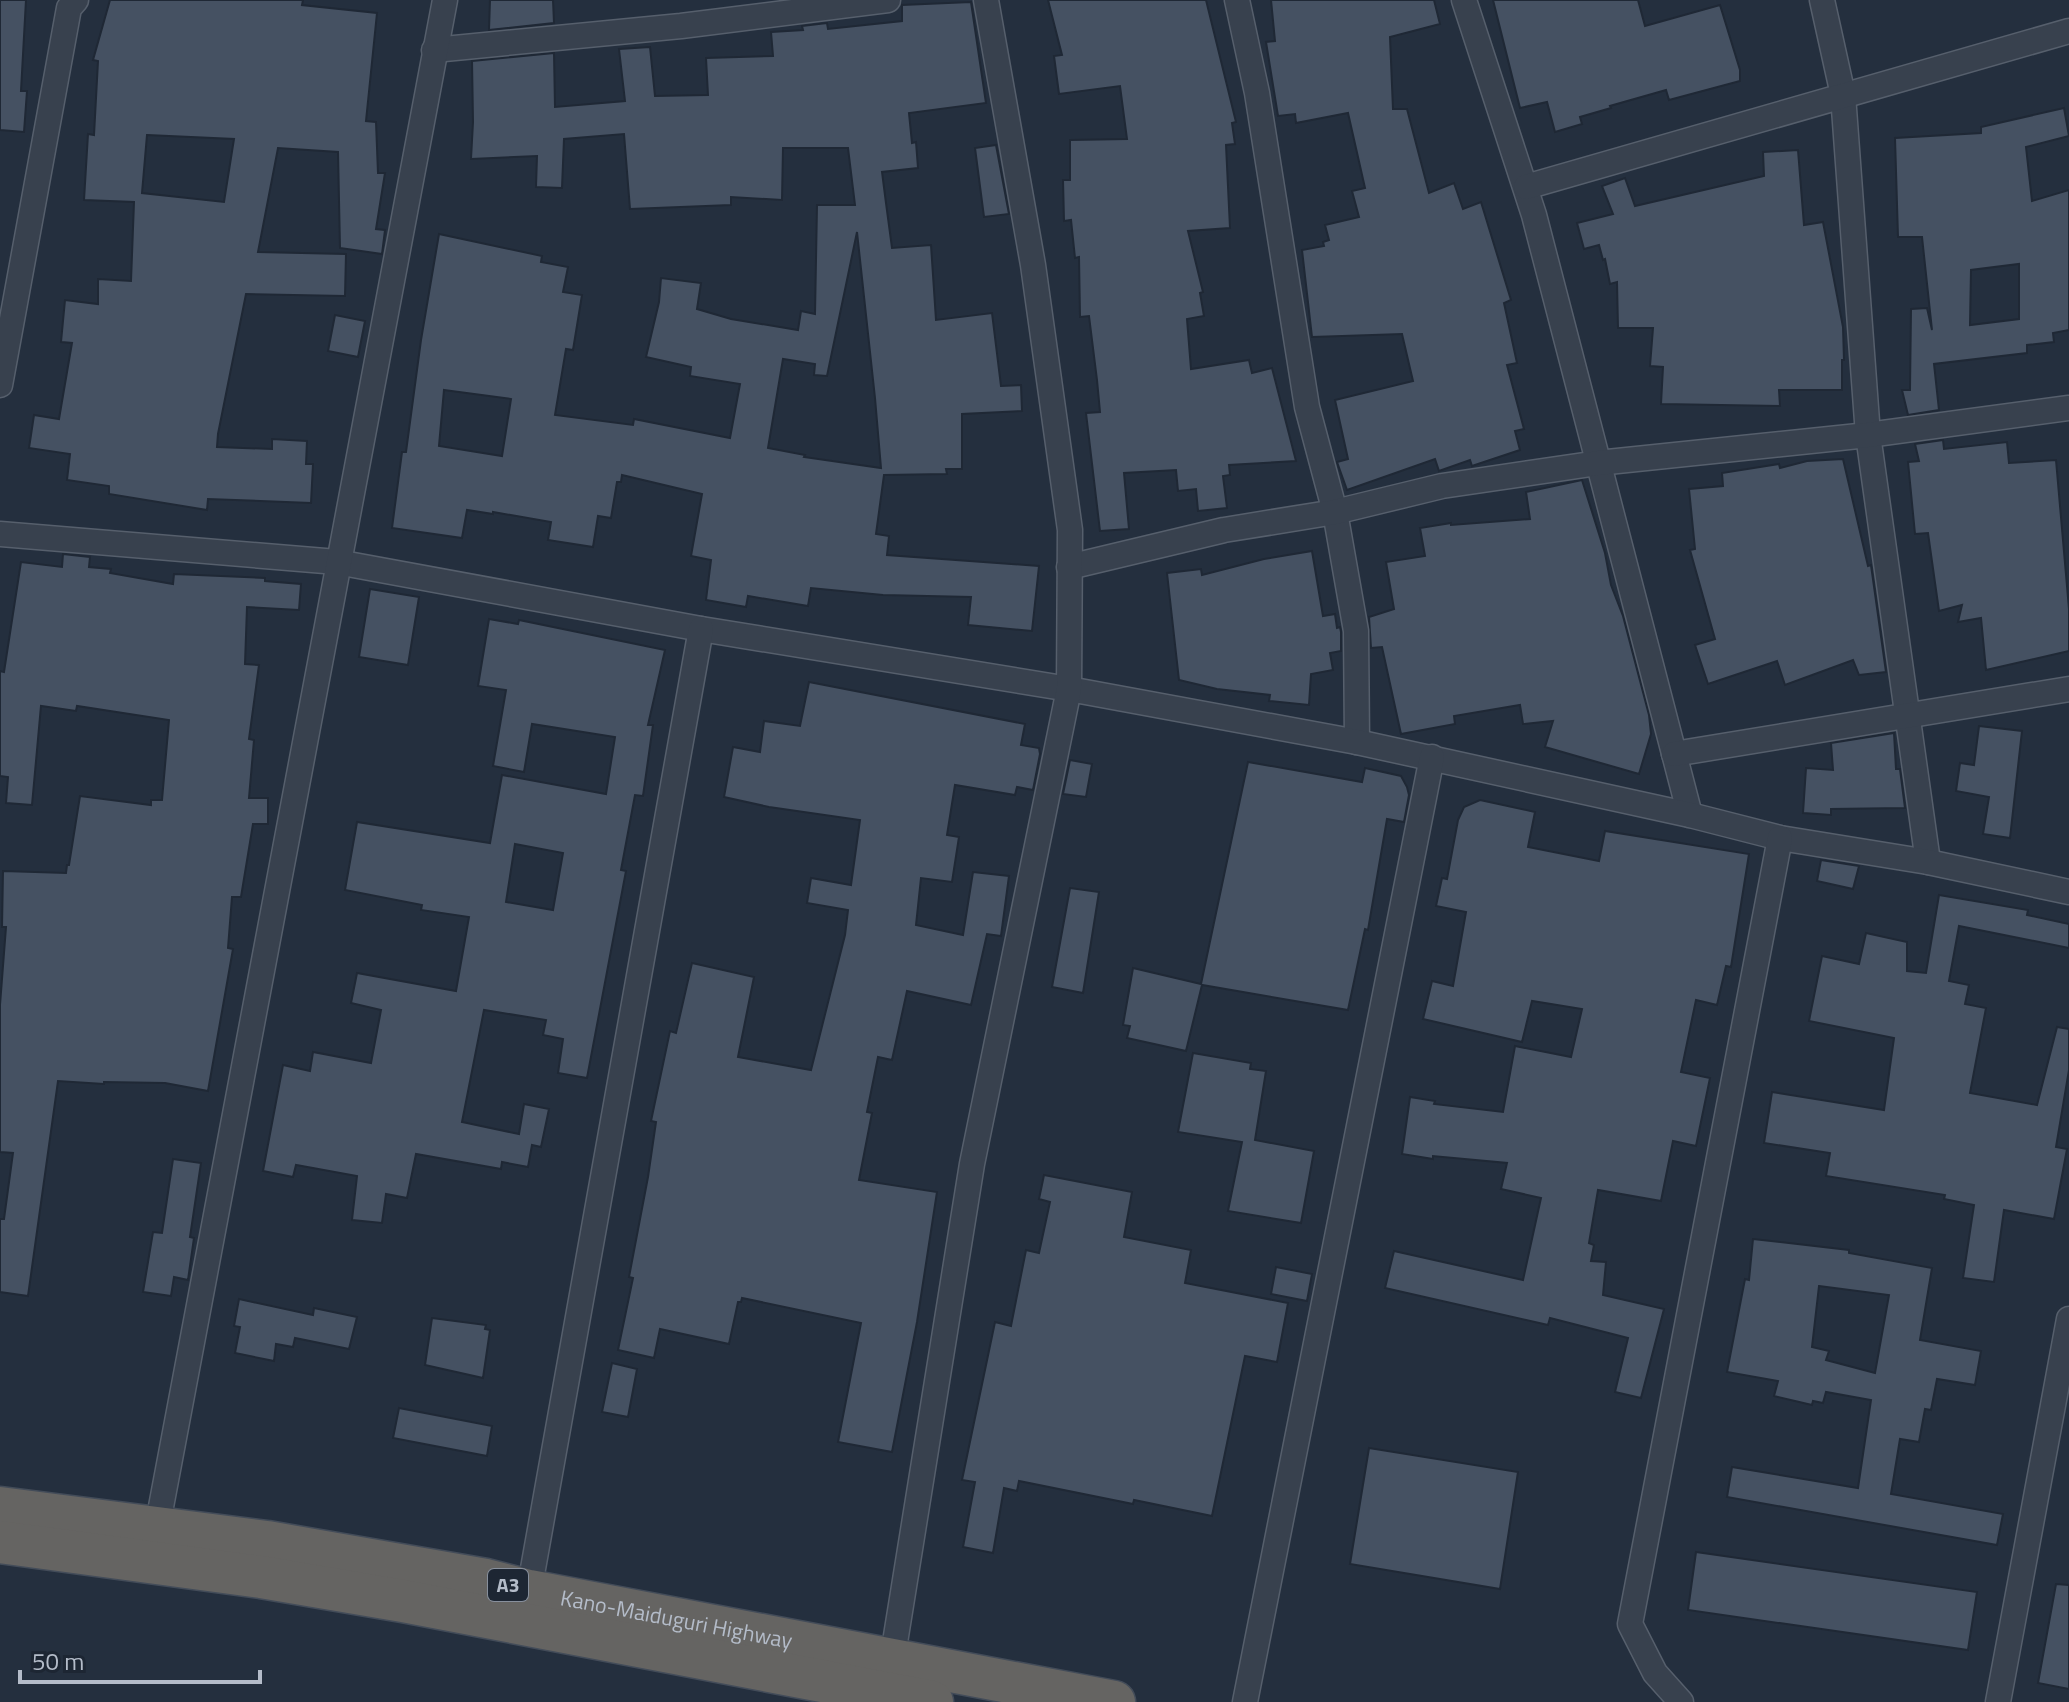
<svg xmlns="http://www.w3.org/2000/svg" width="2069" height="1702" viewBox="0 0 2069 1702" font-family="'Titillium Web',sans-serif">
<rect width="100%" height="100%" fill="#242f3e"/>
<g fill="#455162" stroke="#1f2835" stroke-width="2" fill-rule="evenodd">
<path d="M 0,0 L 26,0 L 21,91 L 27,91 L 24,132 L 0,130 Z"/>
<path d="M 110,0 L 303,0 L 302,5 L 377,13 L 366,121 L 376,122 L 378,173 L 385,173 L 376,229 L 385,230 L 382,254 L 340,248 L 338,152 L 278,148 L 258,252 L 346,254 L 345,296 L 246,294 L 218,434 L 217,447 L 272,449 L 272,439 L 307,441 L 306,464 L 313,464 L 311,503 L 208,499 L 207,510 L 109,494 L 109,486 L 67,480 L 70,454 L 29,448 L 34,415 L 59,419 L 72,343 L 61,342 L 65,300 L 98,304 L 98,279 L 131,281 L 134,202 L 84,200 L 88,134 L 94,135 L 98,61 L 93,60 ZM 147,135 L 234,139 L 224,202 L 142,193 Z"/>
<path d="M 490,0 L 553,0 L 554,23 L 489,30 Z"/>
<path d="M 1048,0 L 1206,0 L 1236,122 L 1232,123 L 1235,144 L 1226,145 L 1230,228 L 1188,231 L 1203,292 L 1200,293 L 1204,316 L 1187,319 L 1191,369 L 1249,360 L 1252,373 L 1272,368 L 1296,461 L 1229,465 L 1230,475 L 1223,476 L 1227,508 L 1198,511 L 1196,489 L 1178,491 L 1176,470 L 1124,473 L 1129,529 L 1100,531 L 1086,413 L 1100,412 L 1097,380 L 1089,316 L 1080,317 L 1079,257 L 1075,258 L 1071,220 L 1064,221 L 1063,180 L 1070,180 L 1070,140 L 1127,139 L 1120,86 L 1059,94 L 1054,56 L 1062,55 Z"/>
<path d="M 1271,0 L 1434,0 L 1440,24 L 1390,37 L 1393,109 L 1407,109 L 1429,193 L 1454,183 L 1463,209 L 1481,202 L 1511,300 L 1504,303 L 1517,363 L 1507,365 L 1524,429 L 1515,431 L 1520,450 L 1472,466 L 1470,460 L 1439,471 L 1435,459 L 1347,490 L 1337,462 L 1348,459 L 1335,400 L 1413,381 L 1402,334 L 1312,337 L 1302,250 L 1324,246 L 1323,242 L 1329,240 L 1325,225 L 1359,217 L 1352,191 L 1365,188 L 1348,113 L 1296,123 L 1295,114 L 1278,116 L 1266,42 L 1275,41 Z"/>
<path d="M 1493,0 L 1638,0 L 1645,26 L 1720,5 L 1740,70 L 1740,81 L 1669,100 L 1666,90 L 1610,106 L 1611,108 L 1580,117 L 1582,124 L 1555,132 L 1547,102 L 1520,108 Z"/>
<path d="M 971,2 L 986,103 L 909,113 L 912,143 L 916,142 L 918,168 L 882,172 L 886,203 L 892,248 L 931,245 L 936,320 L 992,313 L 1001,386 L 1021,385 L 1022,411 L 962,414 L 962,469 L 946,469 L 947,474 L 884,475 L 876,534 L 889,536 L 887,555 L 1039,566 L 1032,631 L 968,625 L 971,597 L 883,595 L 811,588 L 808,606 L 748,596 L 746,607 L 706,600 L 711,560 L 691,556 L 702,494 L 622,475 L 621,482 L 617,482 L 611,518 L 598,516 L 593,547 L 548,540 L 551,522 L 493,512 L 493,514 L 467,510 L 462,538 L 392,528 L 402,452 L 406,452 L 421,340 L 439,234 L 542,256 L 541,262 L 568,267 L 563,292 L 582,295 L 573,350 L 566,349 L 555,415 L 633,425 L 634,419 L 730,438 L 740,384 L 690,376 L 691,367 L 646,357 L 659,302 L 661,278 L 701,283 L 697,309 L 731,319 L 798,330 L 801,311 L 815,314 L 817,205 L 855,205 L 848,148 L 783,148 L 782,200 L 731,197 L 731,205 L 630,209 L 624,134 L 564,139 L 562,188 L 536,187 L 537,156 L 471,159 L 473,122 L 472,61 L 554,53 L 555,107 L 625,101 L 619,49 L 650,47 L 655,96 L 708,95 L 706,58 L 773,56 L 771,32 L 803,30 L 802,26 L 827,23 L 828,29 L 902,21 L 902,5 ZM 857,232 L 875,398 L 881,468 L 804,457 L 805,455 L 768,448 L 783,359 L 815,364 L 814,375 L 827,376 ZM 444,390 L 511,399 L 502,456 L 439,446 Z"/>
<path d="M 2064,108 L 2069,136 L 2026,147 L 2032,201 L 2069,190 L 2069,330 L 2053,333 L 2054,342 L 2027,345 L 2027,353 L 1934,364 L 1939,410 L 1908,415 L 1902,390 L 1910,390 L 1911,309 L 1927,308 L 1932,330 L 1922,237 L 1898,237 L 1895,138 L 1981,133 L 1981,127 ZM 2019,264 L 2019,319 L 1970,325 L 1971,270 Z"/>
<path d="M 996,145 L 1009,214 L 984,217 L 975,148 Z"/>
<path d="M 1798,150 L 1804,225 L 1823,222 L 1843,327 L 1844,360 L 1842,360 L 1842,390 L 1779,390 L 1780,406 L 1661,404 L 1663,367 L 1650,366 L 1653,328 L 1618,328 L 1617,282 L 1610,284 L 1605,259 L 1603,260 L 1599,245 L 1584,249 L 1577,223 L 1613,214 L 1602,186 L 1625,178 L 1635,206 L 1764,176 L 1763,152 Z"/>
<path d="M 335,315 L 365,321 L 358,357 L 328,351 Z"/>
<path d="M 1943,440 L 1944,449 L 2007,442 L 2009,463 L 2056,460 L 2069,609 L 2069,651 L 1986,670 L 1981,618 L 1958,622 L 1962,605 L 1939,611 L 1928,533 L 1915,534 L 1908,462 L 1919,461 L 1915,444 Z"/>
<path d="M 1843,459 L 1868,566 L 1871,565 L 1886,672 L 1859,675 L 1853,660 L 1785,685 L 1777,661 L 1708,684 L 1695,645 L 1715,639 L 1690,550 L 1695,549 L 1689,489 L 1723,486 L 1722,473 L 1779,464 L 1780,468 L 1807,461 Z"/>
<path d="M 1582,480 L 1605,553 L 1611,585 L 1623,616 L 1649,715 L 1651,734 L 1639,774 L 1545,747 L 1553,721 L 1523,724 L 1520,705 L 1454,716 L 1455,724 L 1401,734 L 1382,647 L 1371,648 L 1369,617 L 1394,609 L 1386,562 L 1425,556 L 1420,528 L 1451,523 L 1451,525 L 1530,519 L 1526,492 Z"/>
<path d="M 1312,551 L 1323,616 L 1335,614 L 1337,628 L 1340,627 L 1341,632 L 1341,651 L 1330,653 L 1333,670 L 1311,674 L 1309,705 L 1269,701 L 1270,695 L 1217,689 L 1179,680 L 1167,573 L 1201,569 L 1202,575 L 1264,559 Z"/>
<path d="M 63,554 L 90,557 L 89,567 L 111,569 L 110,573 L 173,584 L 174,574 L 265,578 L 265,581 L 301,584 L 299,610 L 247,607 L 245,664 L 259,665 L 249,739 L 254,740 L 249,798 L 268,798 L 268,824 L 253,824 L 241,897 L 232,897 L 228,948 L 233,949 L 208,1091 L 165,1083 L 104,1082 L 104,1084 L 58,1081 L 28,1296 L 0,1292 L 0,1219 L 4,1219 L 13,1153 L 0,1152 L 0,1005 L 6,927 L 2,927 L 3,871 L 66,873 L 67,865 L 69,865 L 80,796 L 151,805 L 151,800 L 162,800 L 169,720 L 77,706 L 76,711 L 41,706 L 32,805 L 6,803 L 8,777 L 0,776 L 0,671 L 4,672 L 21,562 L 62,567 Z"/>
<path d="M 370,589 L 419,597 L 408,665 L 359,657 Z"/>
<path d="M 489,619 L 518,624 L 519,620 L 665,650 L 648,725 L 653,725 L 643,796 L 635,795 L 621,870 L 626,871 L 587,1078 L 558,1073 L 563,1039 L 543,1035 L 546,1020 L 484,1010 L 462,1122 L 519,1134 L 524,1104 L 549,1109 L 541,1147 L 532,1145 L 528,1167 L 502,1162 L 501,1169 L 416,1154 L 407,1198 L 386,1194 L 382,1223 L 352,1220 L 357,1176 L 296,1165 L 293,1177 L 263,1171 L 283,1065 L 310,1071 L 313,1052 L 371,1063 L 381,1010 L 351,1003 L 357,973 L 456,991 L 469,917 L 421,910 L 422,905 L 345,890 L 357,822 L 490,843 L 502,775 L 606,794 L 615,737 L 532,724 L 524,772 L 493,766 L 506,690 L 478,686 ZM 515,844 L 563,853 L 553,910 L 506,902 Z"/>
<path d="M 809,682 L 1025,724 L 1021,745 L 1039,748 L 1040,754 L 1033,790 L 1017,787 L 1015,795 L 955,785 L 947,835 L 959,837 L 952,882 L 921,878 L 916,925 L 963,935 L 973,872 L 1009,876 L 1001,936 L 987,934 L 971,1005 L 907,991 L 892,1060 L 878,1057 L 867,1112 L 872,1113 L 859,1180 L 937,1192 L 917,1322 L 892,1452 L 838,1442 L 861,1323 L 742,1298 L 741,1302 L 738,1302 L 729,1344 L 660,1329 L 654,1358 L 618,1350 L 633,1278 L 629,1277 L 648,1177 L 656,1122 L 651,1121 L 670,1031 L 676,1033 L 692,963 L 754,977 L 738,1057 L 811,1070 L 845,935 L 848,910 L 807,903 L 811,878 L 851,885 L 860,820 L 769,807 L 724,797 L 733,747 L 760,752 L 764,721 L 800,726 Z"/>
<path d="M 1979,726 L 2022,731 L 2010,838 L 1983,834 L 1989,797 L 1956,791 L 1960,763 L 1974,765 Z"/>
<path d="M 1894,733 L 1896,769 L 1900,769 L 1905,808 L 1831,809 L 1831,815 L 1803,813 L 1806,768 L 1833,770 L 1831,743 Z"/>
<path d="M 1070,760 L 1092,764 L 1086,797 L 1063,794 Z"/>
<path d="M 1248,762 L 1362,782 L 1365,768 L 1401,776 L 1407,787 L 1409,795 L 1404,822 L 1387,819 L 1368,930 L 1365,929 L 1348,1010 L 1202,985 L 1186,1051 L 1127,1038 L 1130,1026 L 1123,1025 L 1133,968 L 1201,984 Z"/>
<path d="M 1480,800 L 1535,812 L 1528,847 L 1599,861 L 1605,831 L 1749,854 L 1731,967 L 1726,966 L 1717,1005 L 1696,1000 L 1681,1072 L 1710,1078 L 1696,1146 L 1673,1141 L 1661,1201 L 1598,1190 L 1589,1243 L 1594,1245 L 1591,1261 L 1606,1262 L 1603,1295 L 1664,1309 L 1641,1398 L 1615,1392 L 1628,1338 L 1550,1318 L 1548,1325 L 1385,1288 L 1394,1251 L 1523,1280 L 1541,1198 L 1501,1189 L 1507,1163 L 1433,1156 L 1433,1159 L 1402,1154 L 1410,1097 L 1435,1101 L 1434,1104 L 1503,1112 L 1515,1046 L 1571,1057 L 1582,1009 L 1532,1001 L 1522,1042 L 1423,1019 L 1432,981 L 1453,986 L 1466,912 L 1436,906 L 1442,878 L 1447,879 L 1458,820 L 1464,807 Z"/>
<path d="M 1821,860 L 1859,866 L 1853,889 L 1817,881 Z"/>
<path d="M 1070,888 L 1099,892 L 1083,993 L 1052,987 Z"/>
<path d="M 1939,895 L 2028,910 L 2027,915 L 2069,924 L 2069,948 L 1959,926 L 1949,981 L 1969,985 L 1965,1004 L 1986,1008 L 1970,1093 L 2037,1105 L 2057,1027 L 2069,1029 L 2069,1070 L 2056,1147 L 2067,1149 L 2054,1219 L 2004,1210 L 1994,1282 L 1963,1278 L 1974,1205 L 1944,1199 L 1945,1195 L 1826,1176 L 1830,1153 L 1764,1143 L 1772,1092 L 1884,1110 L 1894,1038 L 1809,1021 L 1822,956 L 1859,964 L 1866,933 L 1907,942 L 1907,971 L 1926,973 Z"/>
<path d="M 1193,1053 L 1251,1063 L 1250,1069 L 1266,1071 L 1255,1140 L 1314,1151 L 1301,1223 L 1228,1211 L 1242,1142 L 1178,1132 Z"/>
<path d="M 173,1159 L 201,1163 L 190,1237 L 194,1238 L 188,1280 L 174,1277 L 171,1296 L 143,1292 L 153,1232 L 162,1233 Z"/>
<path d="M 1044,1175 L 1132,1192 L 1124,1237 L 1191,1250 L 1185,1283 L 1288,1303 L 1277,1362 L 1245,1356 L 1212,1516 L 1134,1500 L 1133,1504 L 1019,1481 L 1017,1491 L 1004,1488 L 993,1553 L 963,1547 L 975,1482 L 962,1480 L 995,1322 L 1011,1326 L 1026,1250 L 1039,1253 L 1050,1202 L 1039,1199 Z"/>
<path d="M 1753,1239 L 1849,1250 L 1849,1253 L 1932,1268 L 1920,1340 L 1981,1351 L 1975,1385 L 1937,1379 L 1931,1410 L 1925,1409 L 1919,1442 L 1900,1439 L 1891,1494 L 2003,1514 L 1997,1545 L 1727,1497 L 1732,1467 L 1858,1488 L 1871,1400 L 1826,1392 L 1823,1403 L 1813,1401 L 1812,1405 L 1774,1396 L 1778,1381 L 1727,1372 L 1745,1279 L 1749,1280 ZM 1819,1286 L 1889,1295 L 1875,1373 L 1826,1360 L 1829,1351 L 1812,1347 Z"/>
<path d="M 1276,1267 L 1312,1274 L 1307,1301 L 1271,1294 Z"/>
<path d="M 239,1299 L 313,1315 L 314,1308 L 357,1317 L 349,1349 L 295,1338 L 293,1347 L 276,1344 L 274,1361 L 235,1353 L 240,1327 L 234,1326 Z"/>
<path d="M 432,1318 L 486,1325 L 485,1329 L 490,1330 L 483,1378 L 425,1365 Z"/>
<path d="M 612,1363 L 637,1369 L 628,1417 L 602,1412 Z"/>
<path d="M 399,1408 L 492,1426 L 487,1456 L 393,1438 Z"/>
<path d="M 1369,1448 L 1518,1472 L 1500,1589 L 1350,1564 Z"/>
<path d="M 1696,1552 L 1977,1592 L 1968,1650 L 1688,1610 Z"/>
<path d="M 2056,1584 L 2069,1585 L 2069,1689 L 2038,1683 Z"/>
</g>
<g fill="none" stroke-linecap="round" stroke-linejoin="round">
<g stroke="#565f6c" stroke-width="27">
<g id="minor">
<path d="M 1237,0 L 1257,93 L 1307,407 L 1335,512 L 1356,631 L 1357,742"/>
<path d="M 1464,0 L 1534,215 L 1690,815"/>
<path d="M 1822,0 L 1843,95 L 1868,435 L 1928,862"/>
<path d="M 434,50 L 681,26 L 888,0"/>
<path d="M 1526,187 L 2069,31"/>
<path d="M 0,385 L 69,8 L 76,0"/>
<path d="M 0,534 L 337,562 L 701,629 L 1069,689 L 1357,742 L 1690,815 L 1780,838 L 1928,862 L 2069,892"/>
<path d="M 1069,567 L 1224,530 L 1335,512 L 1442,486 L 1598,463 L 1868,435 L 2069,408"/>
<path d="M 1674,754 L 2069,689"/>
<path d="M 157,1528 L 445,0"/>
<path d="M 529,1591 L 701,629"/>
<path d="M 892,1661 L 972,1164 L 1069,689 L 1070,530 L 1033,265 L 986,0"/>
<path d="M 1245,1702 L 1432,757"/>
<path d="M 1681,1702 L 1655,1673 L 1630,1624 L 1780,838"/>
<path d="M 1998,1702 L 2069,1319"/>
</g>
</g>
<g stroke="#434c59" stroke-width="45">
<g id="trunk">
<path id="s1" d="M 0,1508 L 267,1542 L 486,1580 L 529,1591 L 1114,1702"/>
<path d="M 0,1542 L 261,1577 L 403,1601 L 932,1702"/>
</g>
</g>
<use href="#minor" stroke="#38414e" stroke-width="24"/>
<use href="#trunk" stroke="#656462" stroke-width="42"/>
</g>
<g text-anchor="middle" stroke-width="8" stroke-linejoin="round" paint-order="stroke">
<rect fill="#1d2633" stroke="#878f9c" stroke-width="2" x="488" y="1569" width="40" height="32" rx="6"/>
<g font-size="20" font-weight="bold" fill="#b4bcc9">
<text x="508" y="1592">A3</text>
</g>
<g font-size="22" fill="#b4bcc9" stroke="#1d2633">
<text dy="8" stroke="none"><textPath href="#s1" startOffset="686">Kano-Maiduguri Highway</textPath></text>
</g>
</g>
<path d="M20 1670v12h240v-12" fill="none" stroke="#b4bcc9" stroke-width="4"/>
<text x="32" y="1670" font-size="24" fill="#b4bcc9" stroke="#1d2633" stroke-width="6" paint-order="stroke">50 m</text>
</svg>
